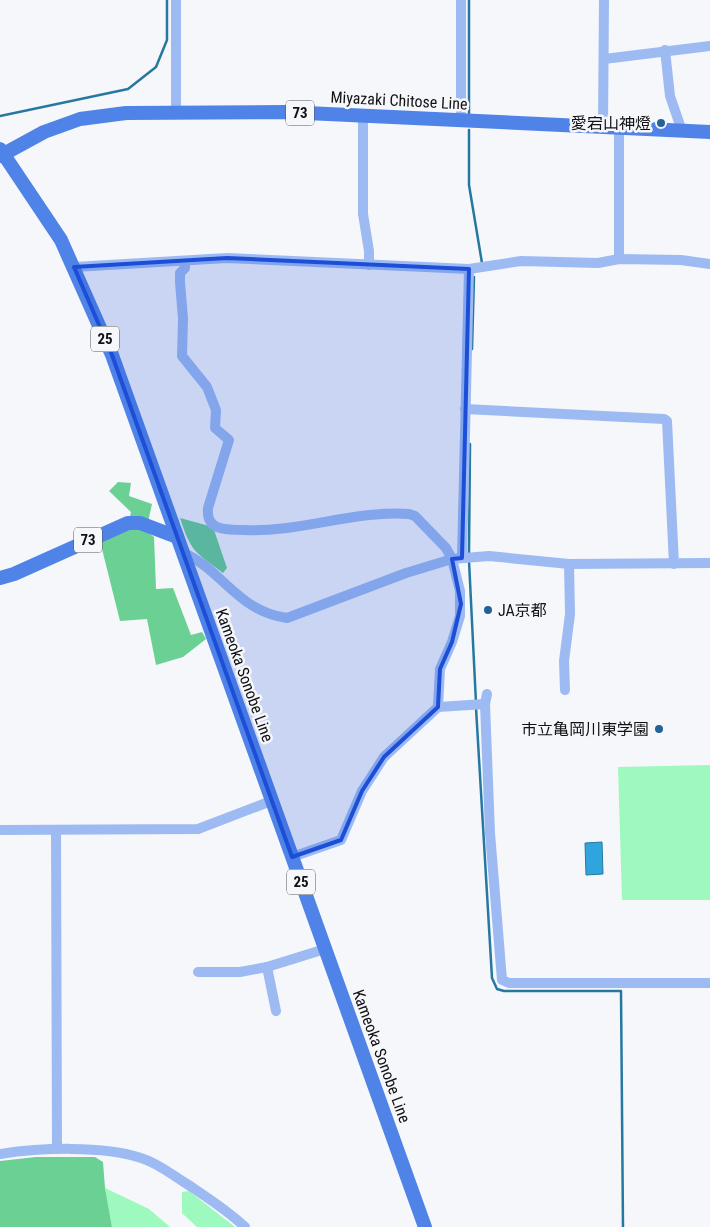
<svg xmlns="http://www.w3.org/2000/svg" width="710" height="1227" viewBox="0 0 710 1227" font-family="'Roboto Condensed','Noto Sans JP',sans-serif">
<rect width="100%" height="100%" fill="#f6f7fb"/>
<g fill="#9ef9bf">
<path d="M 710,765 L 710,900 L 622,900 L 618,767 Z"/>
<path d="M 105,1188 L 149,1209 L 170,1227 L 112,1227 Z"/>
<path d="M 189,1191 L 235,1227 L 197,1227 L 182,1213 L 182,1192 Z"/>
</g>
<g fill="#6bd093">
<path d="M 118,482 L 131,483 L 129,496 L 152,504 L 146,531 L 154,537 L 156,589 L 173,588 L 191,635 L 202,632 L 206,639 L 183,657 L 156,665 L 147,619 L 120,621 L 100,541 L 127,530 L 131,512 L 109,491 Z"/>
<path d="M 180,518 L 213,527 L 227,568 L 223,573 C 195,552 191,552 180,518 Z"/>
<path d="M 36,1157 L 95,1157 L 103,1162 L 105,1188 L 112,1227 L 0,1227 L 0,1161 Z"/>
</g>
<path fill="#30a4dc" stroke="#2778a0" d="M 602,842 L 603,874 L 586,875 L 585,843 Z"/>
<g fill="none" stroke-linecap="round" stroke-linejoin="round">
<g stroke="#2778a0" stroke-width="2.5">
<path d="M 469,0 L 469,116"/>
<path d="M 0,116 L 128,89 L 156,67 L 167,40 L 167,0"/>
<path d="M 469,130 L 469,185 L 482,263"/>
<path d="M 472,349 L 474,277"/>
<path d="M 469,553 L 470,444"/>
<path d="M 469,561 L 476,703"/>
<path d="M 476,708 L 492,978 L 497,989 L 504,991 L 621,991 L 623,1227"/>
</g>
<g stroke="#9dbbf2" stroke-width="10">
<path d="M 665,50 L 670,96 L 682,131"/>
<path d="M 604,59 L 710,46"/>
<path d="M 176,112 L 176,0"/>
<path d="M 363,116 L 363,214 L 369,251 L 369,265"/>
<path d="M 461,121 L 461,0"/>
<path d="M 603,128 L 604,0"/>
<path d="M 619,259 L 619,128"/>
<path d="M 185,261 L 185,268 L 180,273 L 180,282 L 183,319 L 182,356 L 207,387 L 216,410 L 215,428 L 229,440 L 208,508 C 207,518 210,525 220,528 C 227,530 236,530 244,530 C 299,533 354,510 409,514 L 415,516 L 446,548 L 452,559 L 460,591 L 460,616 L 452,642 L 440,669 L 438,707 L 384,757 L 362,791 L 341,840 L 292,857"/>
<path d="M 74,267 L 227,258 L 469,269 L 521,261 L 598,263 L 619,259 L 681,260 L 710,264"/>
<path d="M 465,409 L 664,419 L 667,421 L 674,564"/>
<path d="M 182,552 C 223,570 237,611 287,618 L 406,573 L 452,559 L 489,556 L 569,564 L 710,563"/>
<path d="M 462,558 L 469,269"/>
<path d="M 565,690 L 564,661 L 570,614 L 569,564"/>
<path d="M 485,704 L 490,833 L 502,980 L 509,983 L 710,983"/>
<path d="M 438,707 L 485,704 L 487,694"/>
<path d="M 0,830 L 198,829 L 271,801"/>
<path d="M 56,830 L 57,1149"/>
<path d="M 267,967 L 276,1011"/>
<path d="M 198,972 L 240,972 L 267,967 L 325,949"/>
<path d="M 0,1154 C 39,1148 103,1145 141,1158 C 158,1163 172,1175 187,1184 C 208,1198 227,1210 245,1227"/>
</g>
<g stroke="#5083e7" stroke-width="14">
<path d="M 0,149 L 61,240 L 112,355 L 425,1227"/>
<path d="M 0,156 L 44,132 L 80,119 L 126,113 L 285,112 L 710,132"/>
<path d="M 0,578 L 14,574 L 128,523 L 140,523 L 177,537"/>
</g>
</g>
<path fill="#1d4ed8" fill-opacity="0.2" stroke="#1d4ed8" stroke-width="4" stroke-linejoin="round" d="M 227,258 L 469,269 L 462,558 L 452,559 L 461,604 L 452,642 L 440,669 L 438,707 L 384,757 L 362,791 L 341,840 L 292,857 L 112,355 L 74,267 Z"/>
<g fill="#236197" stroke="#f6f7fb" stroke-width="2">
<circle cx="661" cy="123" r="5"/>
<circle cx="488" cy="610" r="5"/>
<circle cx="659" cy="729" r="5"/>
</g>
<g text-anchor="middle" stroke-width="5" stroke-linejoin="round" paint-order="stroke">
<g fill="#f6f7fb" stroke="#565759" stroke-width="1">
<rect x="286" y="100.5" width="28" height="25" rx="4"/>
<rect x="91" y="326.5" width="28" height="25" rx="4"/>
<rect x="74" y="527.5" width="28" height="25" rx="4"/>
<rect x="287" y="869.5" width="28" height="25" rx="4"/>
</g>
<g font-size="15" font-weight="bold" fill="#121214">
<text x="300" y="118">73</text>
<text x="105" y="344">25</text>
<text x="88" y="545">73</text>
<text x="301" y="887">25</text>
</g>
<g font-size="16" fill="#121214" stroke="#f6f7fb">
<text transform="translate(399 100) rotate(3)" y="6">Miyazaki Chitose Line</text>
<text transform="translate(245 675) rotate(70)" y="6">Kameoka Sonobe Line</text>
<text transform="translate(382 1056) rotate(70)" y="6">Kameoka Sonobe Line</text>
</g>
<g font-size="16" fill="#121214" stroke="#f6f7fb" text-anchor="end">
<text x="651" y="129">愛宕山神燈</text>
<text x="498" y="616" text-anchor="start">JA京都</text>
<text x="649" y="735">市立亀岡川東学園</text>
</g>
</g>
</svg>
